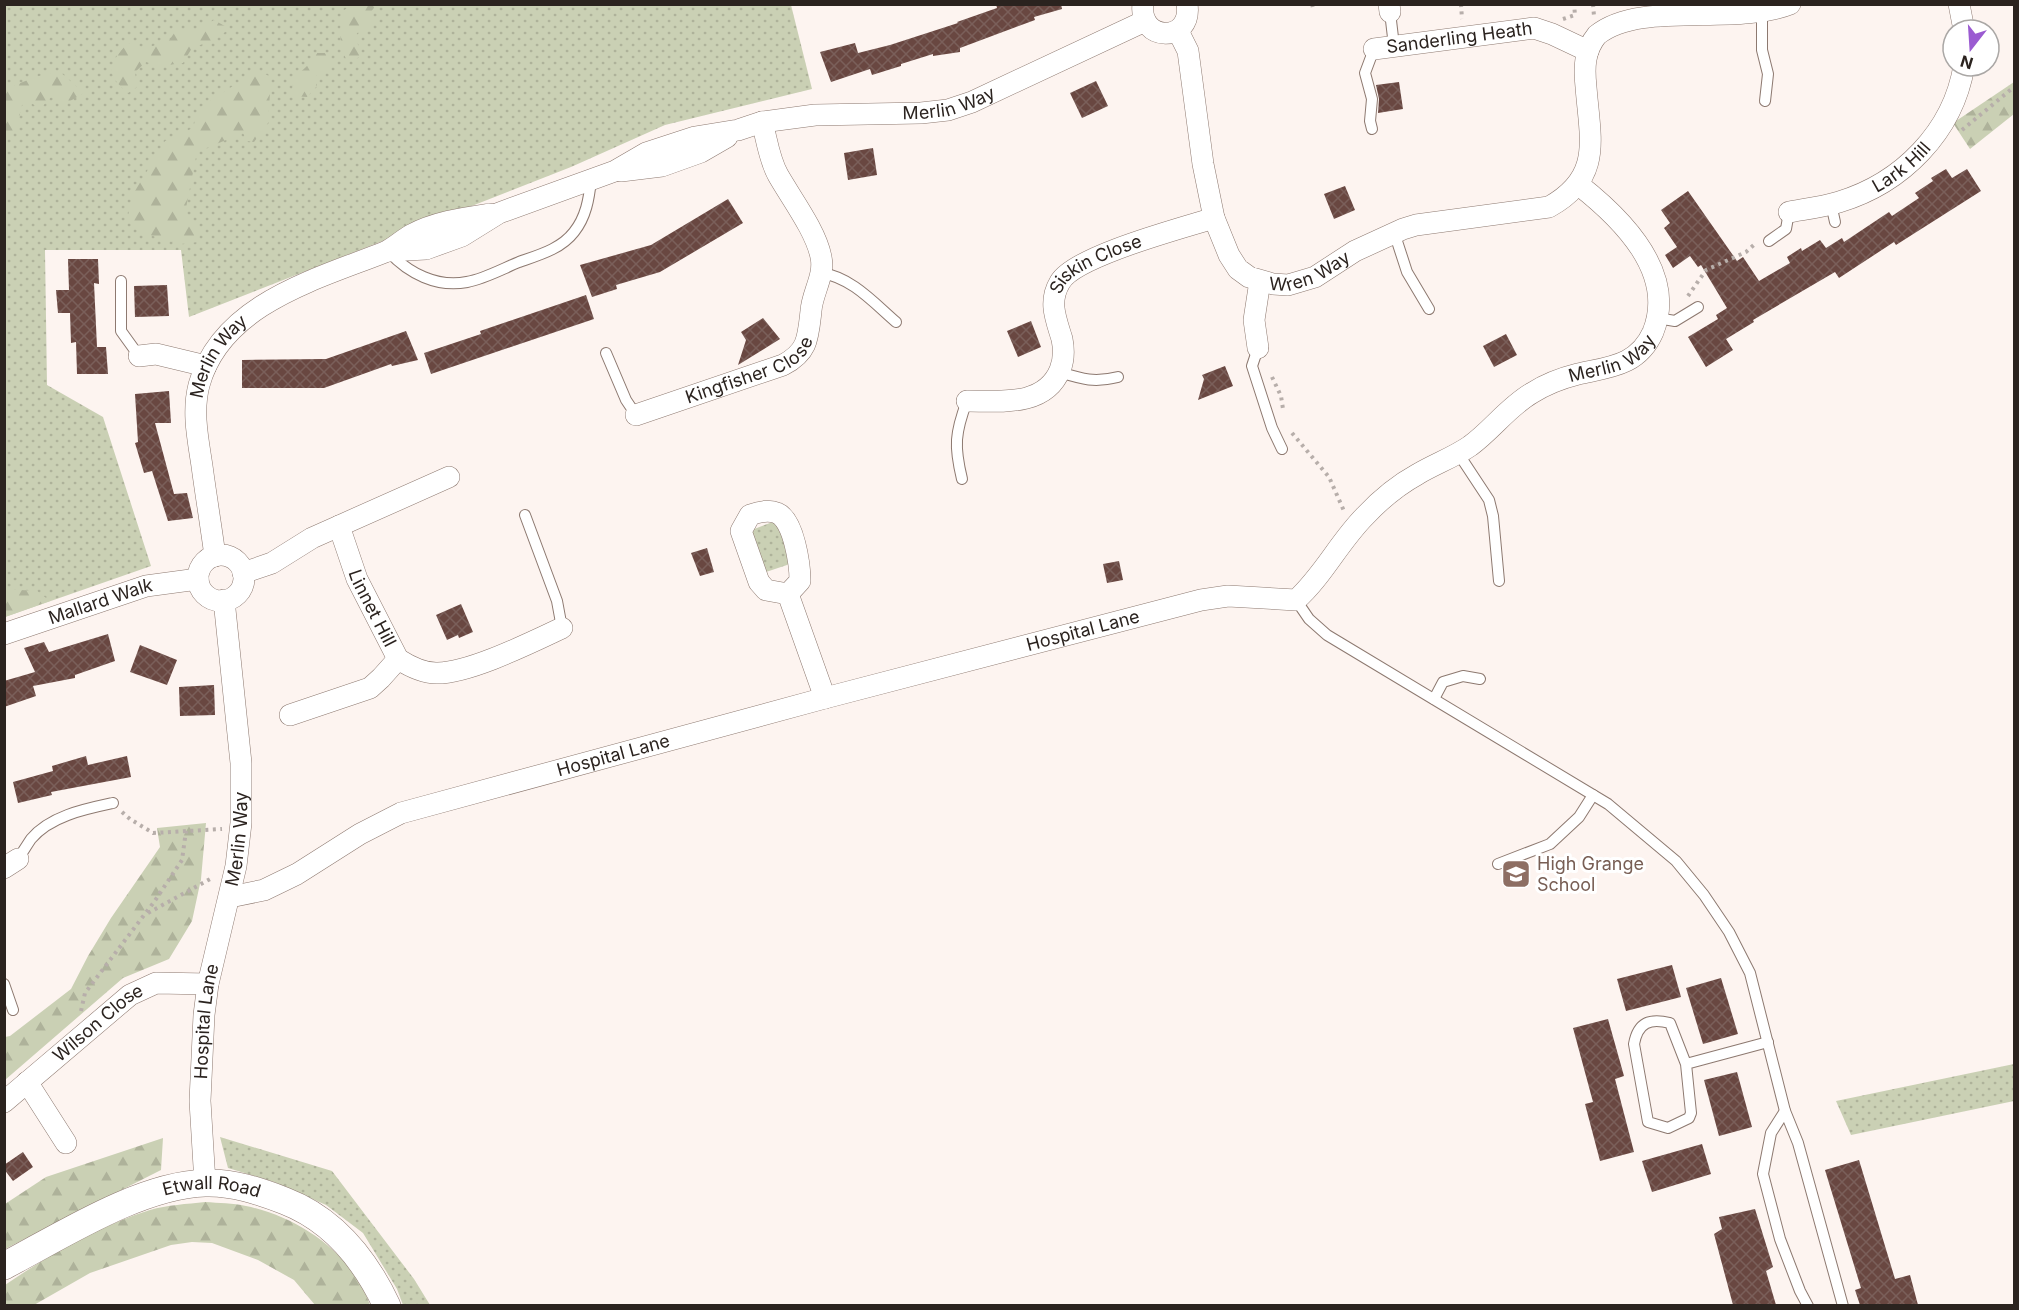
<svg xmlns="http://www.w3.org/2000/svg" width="2019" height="1310" viewBox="0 0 2019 1310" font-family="Inter,sans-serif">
<defs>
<pattern id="grass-dots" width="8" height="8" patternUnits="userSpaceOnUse" patternTransform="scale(1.5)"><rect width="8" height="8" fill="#cad0b4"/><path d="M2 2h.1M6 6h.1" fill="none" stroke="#aeb29a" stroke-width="1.8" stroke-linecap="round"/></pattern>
<pattern id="forest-firs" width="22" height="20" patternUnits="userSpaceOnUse" patternTransform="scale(1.5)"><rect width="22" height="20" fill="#cad0b4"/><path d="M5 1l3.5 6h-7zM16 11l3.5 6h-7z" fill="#aeb29a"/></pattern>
<pattern id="building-cross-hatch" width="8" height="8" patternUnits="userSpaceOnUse" patternTransform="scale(1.5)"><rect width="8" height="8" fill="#694741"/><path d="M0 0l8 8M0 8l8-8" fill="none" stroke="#7a5f5a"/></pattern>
</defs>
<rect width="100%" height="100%" fill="#fdf4f0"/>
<g fill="url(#grass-dots)">
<path d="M 4,5 L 791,5 L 812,89 L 665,125 L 571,167 L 189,317 L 181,250 L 45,250 L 47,385 L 103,417 L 151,566 L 5,617 Z"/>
<path d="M 775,521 L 780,523 L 792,561 L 787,565 L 763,573 L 749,531 Z"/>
<path d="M 2014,1064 L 2014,1101 L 1851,1135 L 1836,1101 Z"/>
<path d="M 220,1137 L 332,1171 L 414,1279 L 430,1305 L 403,1305 L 397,1289 L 363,1233 L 326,1205 L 274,1182 L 228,1168 Z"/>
</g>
<g fill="url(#forest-firs)">
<path d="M 351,5 L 376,5 L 368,16 L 373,21 L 371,29 L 357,33 L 356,41 L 360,48 L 360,56 L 354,61 L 346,59 C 339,43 339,28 343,11 Z"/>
<path d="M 214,20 L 230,29 L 211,41 L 192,48 L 183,63 L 160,66 L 146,62 L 135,72 L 137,87 L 128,93 C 105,74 108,64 128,43 L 145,48 L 168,42 L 177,29 L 196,31 Z"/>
<path d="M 317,53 L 330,53 L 332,67 L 316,76 L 317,86 L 307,97 L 293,96 C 290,70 305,75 317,53 Z"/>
<path d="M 257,70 L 271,77 L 268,123 L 254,142 L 247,141 L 243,133 L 197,152 L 185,213 L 201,230 L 198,242 L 181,244 L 139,232 L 128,216 L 132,196 L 165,141 L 193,128 L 198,109 Z"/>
<path d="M 59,71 L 84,93 L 65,104 L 51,97 L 40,109 L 30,102 L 22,105 L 17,126 L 9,135 L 5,135 L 4,94 L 6,89 L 35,77 Z"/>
<path d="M 2014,82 L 2014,114 L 1970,149 L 1953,123 Z"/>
<path d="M 4,589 L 37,591 L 50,601 L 5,617 Z"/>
<path d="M 206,823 L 201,879 L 192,921 L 169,959 L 123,978 L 5,1080 L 5,1037 L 10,1036 L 71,989 L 88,956 L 111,918 L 160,847 L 157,828 Z"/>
<path d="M 163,1138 L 161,1170 L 5,1249 L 5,1204 L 46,1177 Z"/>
<path d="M 205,1202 C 219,1203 233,1203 246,1206 C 299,1217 353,1254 370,1305 L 315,1305 L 294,1280 L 258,1260 L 212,1243 L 192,1242 L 171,1245 L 90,1273 L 34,1305 L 5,1306 L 5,1285 C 49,1255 98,1226 150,1210 C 167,1205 187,1204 205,1202 Z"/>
</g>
<g fill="url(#building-cross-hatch)">
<path d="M 996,4 L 1061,4 L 1062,9 L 1034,17 L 1035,20 L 960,48 L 960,52 L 933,56 L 933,54 L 901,64 L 901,66 L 872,75 L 870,69 L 831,82 L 820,52 L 855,43 L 858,53 L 890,45 L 958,23 L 957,22 L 997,8 Z"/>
<path d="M 1096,81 L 1108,106 L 1082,118 L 1070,93 Z"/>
<path d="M 1399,82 L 1403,109 L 1378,113 L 1379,99 L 1376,85 Z"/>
<path d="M 873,148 L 877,175 L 848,180 L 844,153 Z"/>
<path d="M 1946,169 L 1952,178 L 1967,169 L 1981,191 L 1896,245 L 1894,242 L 1839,278 L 1835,272 L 1753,320 L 1754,322 L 1726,339 L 1733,350 L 1706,367 L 1688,337 L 1718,319 L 1716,315 L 1727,308 L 1701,265 L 1698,267 L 1690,256 L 1673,268 L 1665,255 L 1677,247 L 1664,228 L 1670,223 L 1661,210 L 1688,191 L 1737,261 L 1743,257 L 1759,281 L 1790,263 L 1787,257 L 1801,248 L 1802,251 L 1820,240 L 1826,248 L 1842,238 L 1844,242 L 1889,212 L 1892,216 L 1919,198 L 1915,193 L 1933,181 L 1931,178 Z"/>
<path d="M 1345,186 L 1355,210 L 1334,219 L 1324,194 Z"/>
<path d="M 728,199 L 743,223 L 660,272 L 616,285 L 617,289 L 592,297 L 580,265 L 651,245 Z"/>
<path d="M 68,259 L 98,259 L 99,284 L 94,283 L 97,347 L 106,347 L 108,374 L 77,374 L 76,342 L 71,343 L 70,313 L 58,313 L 56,290 L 69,290 Z"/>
<path d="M 167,285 L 169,316 L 135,317 L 134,286 Z"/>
<path d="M 586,295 L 594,319 L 431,374 L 424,353 L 481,334 L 480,331 Z"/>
<path d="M 763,318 L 780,339 L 738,365 L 746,340 L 741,332 Z"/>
<path d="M 1031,321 L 1041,347 L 1018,357 L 1007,331 Z"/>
<path d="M 406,331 L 418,360 L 392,366 L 391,364 L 324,388 L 242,388 L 242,360 L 326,359 Z"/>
<path d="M 1506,334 L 1517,355 L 1494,367 L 1483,346 Z"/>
<path d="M 1225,366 L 1233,386 L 1198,400 L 1204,379 L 1202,375 Z"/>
<path d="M 169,391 L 171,423 L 155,423 L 174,494 L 187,493 L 193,518 L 168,521 L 152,471 L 144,473 L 135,443 L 138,442 L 135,394 Z"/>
<path d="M 707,548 L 714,572 L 700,576 L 691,553 Z"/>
<path d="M 1119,561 L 1123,580 L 1107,583 L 1103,564 Z"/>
<path d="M 461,604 L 473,632 L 459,638 L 458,635 L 447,640 L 436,615 Z"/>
<path d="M 108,634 L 115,661 L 75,675 L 75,678 L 33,686 L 36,696 L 4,707 L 4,681 L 35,672 L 24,648 L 44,642 L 49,652 Z"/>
<path d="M 140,645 L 177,660 L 167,685 L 130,672 Z"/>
<path d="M 214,685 L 215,715 L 180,716 L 179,687 Z"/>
<path d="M 86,756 L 88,765 L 127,756 L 131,777 L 51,792 L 52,795 L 18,803 L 13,782 L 53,771 L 52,766 Z"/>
<path d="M 1672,965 L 1681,997 L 1626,1011 L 1617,979 Z"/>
<path d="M 1721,978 L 1738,1034 L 1703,1044 L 1686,988 Z"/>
<path d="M 1608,1019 L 1624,1076 L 1615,1079 L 1634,1152 L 1600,1161 L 1585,1104 L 1593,1102 L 1573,1028 Z"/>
<path d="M 1737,1072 L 1752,1127 L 1719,1136 L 1704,1080 Z"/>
<path d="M 1702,1144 L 1711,1174 L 1652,1192 L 1642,1161 Z"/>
<path d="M 23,1152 L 33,1167 L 13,1181 L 4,1169 L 4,1165 Z"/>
<path d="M 1859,1160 L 1895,1279 L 1910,1275 L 1918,1305 L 1860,1305 L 1855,1290 L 1861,1288 L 1825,1170 Z"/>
<path d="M 1755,1209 L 1773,1267 L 1766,1271 L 1776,1305 L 1733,1305 L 1714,1234 L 1722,1229 L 1719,1217 Z"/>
</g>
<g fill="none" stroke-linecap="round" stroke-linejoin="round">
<g stroke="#8d7970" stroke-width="12">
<g id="service">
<path d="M 1762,11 L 1762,50 L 1768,74 L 1765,101"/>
<path d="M 1390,12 L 1394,46"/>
<path d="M 1372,129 L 1370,121 L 1372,99 L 1365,73 L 1374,49"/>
<path d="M 1831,204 L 1835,222"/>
<path d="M 1394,232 L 1407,272 L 1429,309"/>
<path d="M 1769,241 L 1786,229 L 1789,212"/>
<path d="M 389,252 C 408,273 437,288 467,282 C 484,279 502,269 519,262 C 539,255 561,249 574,232 C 586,217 589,199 591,180"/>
<path d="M 821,273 C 851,277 873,302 896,322"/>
<path d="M 121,281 L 121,331 L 139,356"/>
<path d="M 1657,318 L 1675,321 L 1698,307"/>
<path d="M 1258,348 L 1252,366 L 1272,428 L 1282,449"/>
<path d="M 606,353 L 626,400 L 636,415"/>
<path d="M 1059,372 C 1082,379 1094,383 1118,377"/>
<path d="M 1458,453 L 1489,500 L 1493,516 L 1499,581"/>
<path d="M 962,479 C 954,446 955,433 967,401"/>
<path d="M 525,515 L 557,601 L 562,628"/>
<path d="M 1296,600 L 1309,619 L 1327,635 L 1608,804 L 1676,861 L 1704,895 L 1729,932 L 1750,973 L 1785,1111 L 1798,1143 L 1843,1306"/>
<path d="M 1434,699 L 1443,682 L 1463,676 L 1480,679"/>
<path d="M 18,859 C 22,853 27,845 31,839 C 50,816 85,809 113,803"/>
<path d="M 1498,864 L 1550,844 L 1579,817 L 1593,795"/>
<path d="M 4,984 L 13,1010"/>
<path d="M 1686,1064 L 1670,1023 C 1650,1018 1638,1022 1634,1044 L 1648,1122 L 1668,1128 L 1689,1118 L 1691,1113 L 1686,1064 L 1768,1042"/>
<path d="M 1785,1111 L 1771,1133 L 1763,1174 L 1780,1239 L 1800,1291 L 1808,1306"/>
</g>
</g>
<g stroke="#8d7970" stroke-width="22">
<g id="minor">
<path d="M 1143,4 C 1138,42 1193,44 1187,4"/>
<path d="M 1389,4 L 1390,12"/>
<path d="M 1959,4 L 1964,30"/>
<path id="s1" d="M 1178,31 L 1188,51 L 1203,164 L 1214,218 L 1229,255 L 1238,269 L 1249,277 L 1273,284 L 1288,285 L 1315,277 L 1355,251 L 1403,229 L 1416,225 L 1549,207 C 1603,177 1590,139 1586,87 C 1584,68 1584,51 1597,35 C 1640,0 1735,26 1790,4"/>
<path id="s2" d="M 1374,49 L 1534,28 L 1552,34 L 1588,51"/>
<path d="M 621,171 L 662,166 L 701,152 L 727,137"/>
<path id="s3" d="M 1789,212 C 1806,209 1823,207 1839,202 C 1902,183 1953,132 1964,66"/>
<path id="s4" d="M 388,251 L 426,249 L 462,236 L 499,213 L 615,171 L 646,153 L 695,137 L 738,130 L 762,122 L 815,115 L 921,113 L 948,110 L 972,102 L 1145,21"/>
<path d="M 1258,348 L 1254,320 L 1260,281"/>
<path d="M 139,356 L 156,354 L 206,366"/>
<path id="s5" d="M 967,401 C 1000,401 1045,407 1060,370 C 1064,360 1064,349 1062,339 C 1056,319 1048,302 1060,282 C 1075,256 1182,228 1214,218"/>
<path id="s6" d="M 636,415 L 783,365 C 808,352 808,338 811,311 C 812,293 825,276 821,257 C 816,231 791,198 778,175 C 769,159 767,140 762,122"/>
<path d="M 339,526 L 449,477"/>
<circle cx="221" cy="578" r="23"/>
<path id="s7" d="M 215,556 C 211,526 206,496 202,466 C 198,439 192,412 199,385 C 221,304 317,279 385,252 C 394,248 402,240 411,235 C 435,222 464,218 490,214"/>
<path id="s8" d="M 243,573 L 272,563 L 312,538 L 339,526 L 357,579 L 398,659 C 409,666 422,673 436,673 C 468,674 532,642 562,628"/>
<path d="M 788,594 L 800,581 C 800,565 794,520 777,513 C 768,509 758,512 750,515 L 741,531 L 759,582 L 766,590 L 788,594 L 825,698"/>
<path id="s9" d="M 4,634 L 146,586 L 198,579"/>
<path d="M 290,715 L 370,688 L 381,678 L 398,659"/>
<path d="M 4,868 L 18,859"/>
<path id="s10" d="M 230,897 L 264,890 L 297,874 L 360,834 L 401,813 L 825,698 L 1201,600 L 1228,596 L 1296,600 C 1323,576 1339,542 1365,516 C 1380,500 1398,485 1418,474 C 1435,464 1454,457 1470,446 C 1492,430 1508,407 1532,393 C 1546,384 1562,378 1578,374 C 1609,367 1638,366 1653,332 C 1677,272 1621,218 1579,185"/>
<path d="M 27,1082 L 66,1143"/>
<path id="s11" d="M 4,1102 L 130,995 L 156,983 L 208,984"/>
<path id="s12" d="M 205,1183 L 200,1101 L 204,1015 L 208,984 L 236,866 L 241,823 L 241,763 L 224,600"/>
</g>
</g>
<g stroke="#8d7970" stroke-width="28">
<g id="tertiary">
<path id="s13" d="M 4,1266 C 61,1236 140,1185 205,1183 C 233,1182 259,1191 285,1201 C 334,1220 365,1259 387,1306"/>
</g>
</g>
<g stroke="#b7aeaa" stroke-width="4" stroke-dasharray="3 4.5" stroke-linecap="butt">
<path d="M 1312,4 L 1313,8"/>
<path d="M 1461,4 L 1462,19"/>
<path d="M 1593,4 L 1594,16"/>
<path d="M 1563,19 L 1575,15 L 1574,4"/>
<path d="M 1962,130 L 2014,87"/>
<path d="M 1688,296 L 1706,270 L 1746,252 L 1755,244"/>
<path d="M 1272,377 L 1281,396 L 1283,409"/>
<path d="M 1292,433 L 1329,477 L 1344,511"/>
<path d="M 122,812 L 130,819 L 153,833 L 222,829"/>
<path d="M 148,913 L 212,878"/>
<path d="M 81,1011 L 85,993 L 154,902 L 182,860 L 186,831"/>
</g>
<use href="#service" stroke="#fff" stroke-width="10"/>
<use href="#minor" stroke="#fff" stroke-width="21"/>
<use href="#tertiary" stroke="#fff" stroke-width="27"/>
</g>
<defs>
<g id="school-square" transform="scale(1.5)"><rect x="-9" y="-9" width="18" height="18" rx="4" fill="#8d6e63" stroke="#fff"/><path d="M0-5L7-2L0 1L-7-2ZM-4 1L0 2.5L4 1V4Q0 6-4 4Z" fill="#fff"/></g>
</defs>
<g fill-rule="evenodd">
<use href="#school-square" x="1516" y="874"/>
</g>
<g text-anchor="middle" stroke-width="6" stroke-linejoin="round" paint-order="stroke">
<g font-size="18" fill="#2b231f" stroke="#fff">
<text dy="6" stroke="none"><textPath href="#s2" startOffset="86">Sanderling Heath</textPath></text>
<text dy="6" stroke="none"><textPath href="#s4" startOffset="588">Merlin Way</textPath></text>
<text dy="6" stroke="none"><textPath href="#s3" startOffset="123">Lark Hill</textPath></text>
<text dy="6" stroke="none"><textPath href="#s1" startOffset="326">Wren Way</textPath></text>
<text dy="6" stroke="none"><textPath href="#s5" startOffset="236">Siskin Close</textPath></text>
<text dy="6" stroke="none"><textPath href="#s10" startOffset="1521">Merlin Way</textPath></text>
<text dy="6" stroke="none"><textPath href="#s7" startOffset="207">Merlin Way</textPath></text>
<text dy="6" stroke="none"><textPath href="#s6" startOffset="123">Kingfisher Close</textPath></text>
<text dy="6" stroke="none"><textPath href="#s9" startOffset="102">Mallard Walk</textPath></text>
<text dy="6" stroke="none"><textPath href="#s8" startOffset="196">Linnet Hill</textPath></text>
<text dy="6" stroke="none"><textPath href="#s10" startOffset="898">Hospital Lane</textPath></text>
<text dy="6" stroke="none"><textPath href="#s10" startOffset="412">Hospital Lane</textPath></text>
<text dy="6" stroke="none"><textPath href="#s12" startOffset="348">Merlin Way</textPath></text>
<text dy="6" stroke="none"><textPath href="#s12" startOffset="162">Hospital Lane</textPath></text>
<text dy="6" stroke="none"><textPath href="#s11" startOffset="123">Wilson Close</textPath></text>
<text dy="6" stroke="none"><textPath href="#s13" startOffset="226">Etwall Road</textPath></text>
</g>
<g font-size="18" fill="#785e54" stroke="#fff" text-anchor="start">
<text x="1537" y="870">High Grange<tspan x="1537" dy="21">School</tspan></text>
</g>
</g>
<rect width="2019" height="1310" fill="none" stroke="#2b231f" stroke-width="12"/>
<g transform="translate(1971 48) rotate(197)"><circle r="28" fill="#ffffff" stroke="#aaa7a5" stroke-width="1.5"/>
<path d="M0-4.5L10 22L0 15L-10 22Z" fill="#9b5bd1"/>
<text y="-9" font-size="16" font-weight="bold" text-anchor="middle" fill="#2b231f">N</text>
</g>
</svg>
